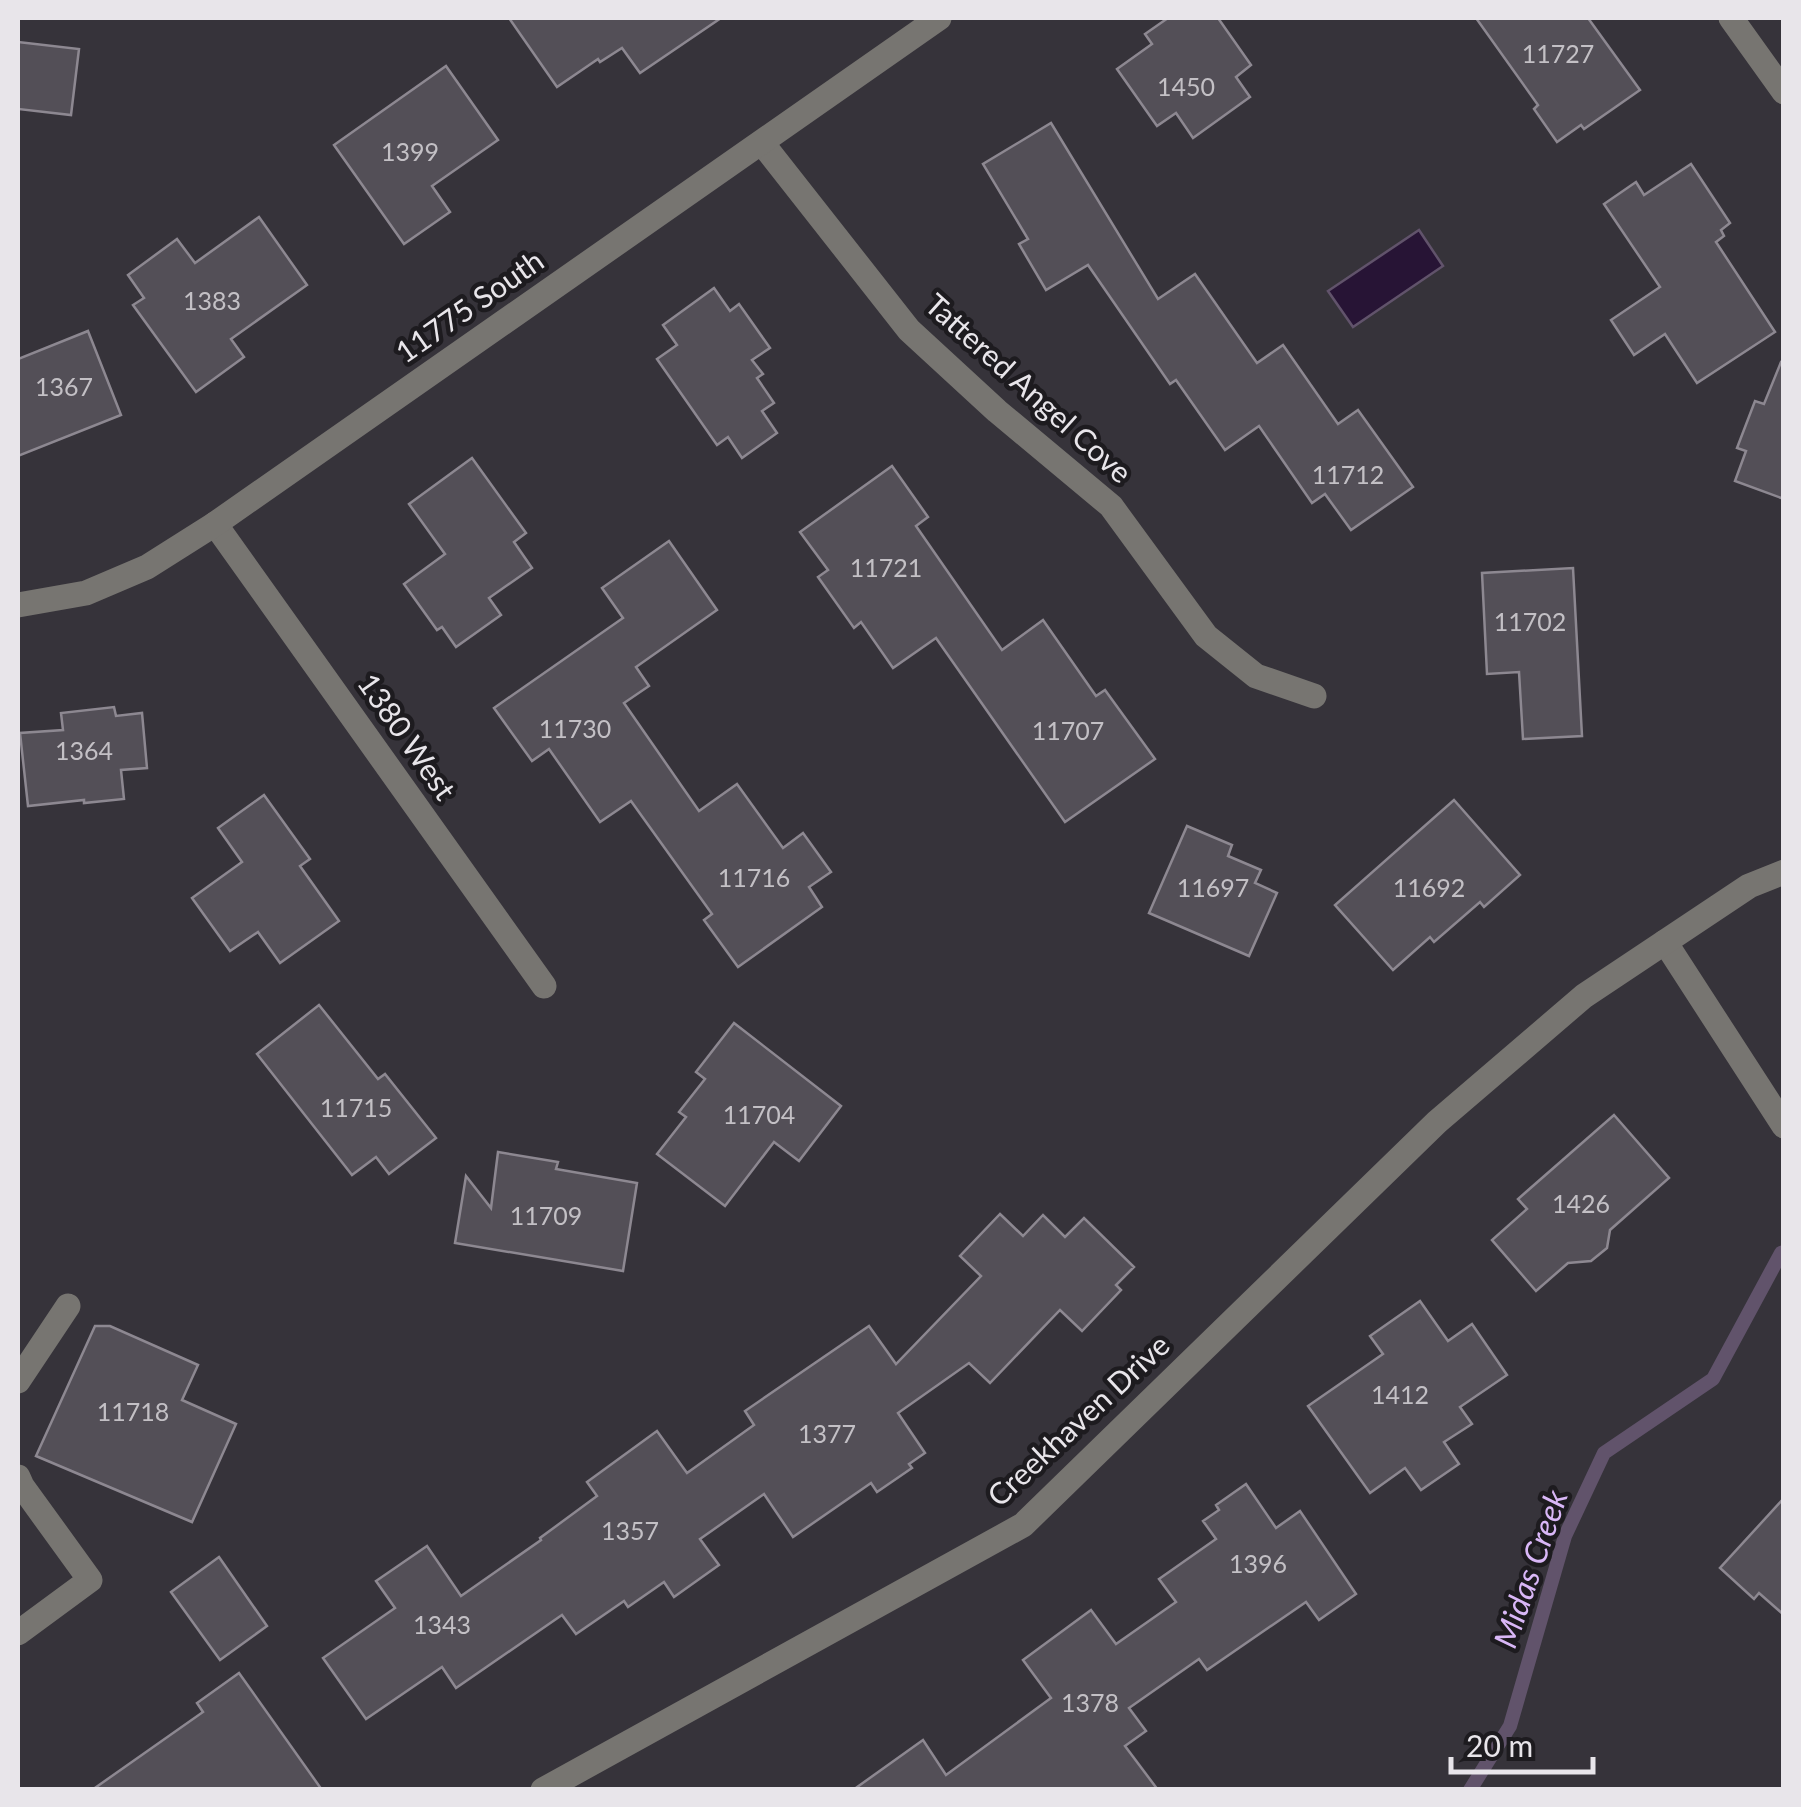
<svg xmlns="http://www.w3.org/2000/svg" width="1801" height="1807" viewBox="0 0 1801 1807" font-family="Lato,sans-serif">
<rect width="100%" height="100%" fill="#36333a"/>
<path fill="#271435" stroke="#61536b" stroke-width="2.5" d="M 1419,230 L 1443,266 L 1353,327 L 1328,291 Z"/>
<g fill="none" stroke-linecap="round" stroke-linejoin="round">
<path stroke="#61536b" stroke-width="14" d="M 1470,1790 L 1510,1726 L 1565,1536 L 1604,1453 L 1713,1379 L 1781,1253 L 1784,1252"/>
</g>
<g fill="#534f57" stroke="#8d8891" stroke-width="2.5">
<path d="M 509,18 L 721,18 L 640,73 L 622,48 L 600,62 L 598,59 L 557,87 Z"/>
<path d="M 1168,18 L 1218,18 L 1251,65 L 1236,77 L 1250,97 L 1193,138 L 1176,113 L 1157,126 L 1117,69 L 1152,44 L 1145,34 Z"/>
<path d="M 1476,18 L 1588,18 L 1640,90 L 1584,129 L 1581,125 L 1557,142 L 1534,109 L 1538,105 Z"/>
<path d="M 18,42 L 79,49 L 71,115 L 18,109 Z"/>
<path d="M 446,66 L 498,140 L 432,186 L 450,212 L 404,244 L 334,145 Z"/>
<path d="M 1051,123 L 1158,299 L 1195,274 L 1257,363 L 1283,345 L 1338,424 L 1358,410 L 1413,487 L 1351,530 L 1325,494 L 1312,503 L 1259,426 L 1225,450 L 1176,380 L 1170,384 L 1088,265 L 1046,290 L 1019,244 L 1028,239 L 983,164 Z"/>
<path d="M 1691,164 L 1730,223 L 1721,230 L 1724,236 L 1716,242 L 1775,332 L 1697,383 L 1665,334 L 1634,355 L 1611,320 L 1660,287 L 1604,204 L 1636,182 L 1644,195 Z"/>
<path d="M 259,217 L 307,285 L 231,339 L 244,357 L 196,392 L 133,305 L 144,298 L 128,275 L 177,239 L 195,263 Z"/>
<path d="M 714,288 L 730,311 L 739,304 L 770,348 L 752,360 L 763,374 L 757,378 L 774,403 L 762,411 L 777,433 L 742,458 L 728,437 L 717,445 L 657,359 L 677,345 L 663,325 Z"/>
<path d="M 88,331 L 121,415 L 18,456 L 18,359 Z"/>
<path d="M 1781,362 L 1784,363 L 1784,499 L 1735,481 L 1746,451 L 1737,448 L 1755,401 L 1764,404 Z"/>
<path d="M 472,458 L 526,533 L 514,542 L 532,568 L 489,598 L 501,615 L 456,647 L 442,627 L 437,630 L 404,584 L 445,554 L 409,504 Z"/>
<path d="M 892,466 L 928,517 L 916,526 L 1002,650 L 1043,620 L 1096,696 L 1105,690 L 1155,759 L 1065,822 L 936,638 L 893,668 L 861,622 L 854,628 L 818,577 L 828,570 L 800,532 Z"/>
<path d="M 669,541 L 717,610 L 636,667 L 649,686 L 624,703 L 699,811 L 737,784 L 783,848 L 803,833 L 831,872 L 809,887 L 822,907 L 738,967 L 704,920 L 712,914 L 631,801 L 600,822 L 549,749 L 532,761 L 494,708 L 623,618 L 602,588 Z"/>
<path d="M 1573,568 L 1582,736 L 1523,739 L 1519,672 L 1487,674 L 1482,573 Z"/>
<path d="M 114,707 L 116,716 L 142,713 L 147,768 L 121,770 L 124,799 L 84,803 L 84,800 L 28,806 L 20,733 L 63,730 L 61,713 Z"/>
<path d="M 264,795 L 310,859 L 300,866 L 339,921 L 280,963 L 258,932 L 230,951 L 192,898 L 242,862 L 218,828 Z"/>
<path d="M 1454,800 L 1520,875 L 1484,907 L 1480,902 L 1434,942 L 1430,937 L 1393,970 L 1335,905 Z"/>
<path d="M 1187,826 L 1232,845 L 1228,856 L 1261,870 L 1255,883 L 1277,893 L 1249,956 L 1149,913 Z"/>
<path d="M 319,1005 L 378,1079 L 385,1074 L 436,1138 L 389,1174 L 376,1157 L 352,1175 L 257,1054 Z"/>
<path d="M 734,1023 L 841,1106 L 799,1161 L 774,1142 L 725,1206 L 657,1154 L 686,1117 L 679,1112 L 705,1079 L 696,1072 Z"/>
<path d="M 1614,1115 L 1669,1178 L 1610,1230 L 1607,1248 L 1591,1261 L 1568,1263 L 1536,1291 L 1492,1240 L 1527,1209 L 1518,1199 Z"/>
<path d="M 498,1152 L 558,1162 L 556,1169 L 637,1183 L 623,1271 L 455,1243 L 466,1176 L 491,1208 Z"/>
<path d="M 1000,1214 L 1023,1236 L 1043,1215 L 1065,1237 L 1084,1218 L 1134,1267 L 1116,1285 L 1121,1290 L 1082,1331 L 1060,1310 L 990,1383 L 969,1363 L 898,1413 L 925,1453 L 909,1464 L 912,1468 L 877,1492 L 871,1483 L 793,1537 L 764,1494 L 700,1539 L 719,1565 L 674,1597 L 664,1582 L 628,1607 L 624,1601 L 576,1634 L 562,1615 L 456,1688 L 442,1667 L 366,1719 L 323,1658 L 395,1608 L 376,1581 L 427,1546 L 461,1596 L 541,1540 L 540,1538 L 597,1496 L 587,1482 L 657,1431 L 687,1473 L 754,1425 L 745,1411 L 869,1326 L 896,1364 L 981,1276 L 960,1256 Z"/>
<path d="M 1420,1301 L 1448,1341 L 1472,1324 L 1507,1375 L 1460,1407 L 1472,1424 L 1444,1442 L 1459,1464 L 1421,1490 L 1405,1468 L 1370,1493 L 1308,1406 L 1383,1354 L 1370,1336 Z"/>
<path d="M 95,1326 L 110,1326 L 198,1365 L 182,1400 L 236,1424 L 192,1522 L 36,1456 Z"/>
<path d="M 1246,1484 L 1276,1528 L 1300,1511 L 1356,1594 L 1319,1620 L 1306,1602 L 1207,1670 L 1199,1659 L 1129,1708 L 1146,1731 L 1125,1746 L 1158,1790 L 853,1790 L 923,1740 L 946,1775 L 1051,1698 L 1023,1660 L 1091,1610 L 1116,1644 L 1176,1602 L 1159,1579 L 1216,1539 L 1203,1521 L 1219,1510 L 1216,1505 Z"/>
<path d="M 1784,1498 L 1784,1615 L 1759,1593 L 1754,1599 L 1720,1568 Z"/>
<path d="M 219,1557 L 267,1626 L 220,1660 L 171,1592 Z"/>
<path d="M 239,1673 L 322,1790 L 92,1790 L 203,1712 L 197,1703 Z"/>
</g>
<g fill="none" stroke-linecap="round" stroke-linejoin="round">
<g stroke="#777571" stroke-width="25">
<path d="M 1731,18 L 1784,92"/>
<path d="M 762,143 L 909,330 L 997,411 L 1111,506 L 1206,636 L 1256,676 L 1314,696"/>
<path d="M 215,524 L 544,986"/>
<path d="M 18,605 L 86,593 L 147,567 L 215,524 L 939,18"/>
<path d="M 1665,942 L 1784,1126"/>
<path d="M 18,1381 L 68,1306"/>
<path d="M 18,1477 L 22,1486 L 90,1580 L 18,1633"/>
<path d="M 543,1790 L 1023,1525 L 1437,1122 L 1584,996 L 1749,886 L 1784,872"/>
</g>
</g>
<g text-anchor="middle" stroke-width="9" stroke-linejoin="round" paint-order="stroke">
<g font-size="25" fill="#c3c0c5">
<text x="1558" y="63">11727</text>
<text x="1186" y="96">1450</text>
<text x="410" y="161">1399</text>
<text x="212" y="310">1383</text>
<text x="64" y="396">1367</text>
<text x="1348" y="484">11712</text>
<text x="886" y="577">11721</text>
<text x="1530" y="631">11702</text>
<text x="575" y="738">11730</text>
<text x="1068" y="740">11707</text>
<text x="84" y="760">1364</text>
<text x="754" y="887">11716</text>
<text x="1213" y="897">11697</text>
<text x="1429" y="897">11692</text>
<text x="356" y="1117">11715</text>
<text x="759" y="1124">11704</text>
<text x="1581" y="1213">1426</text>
<text x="546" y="1225">11709</text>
<text x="1400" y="1404">1412</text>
<text x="133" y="1421">11718</text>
<text x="827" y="1443">1377</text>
<text x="630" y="1540">1357</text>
<text x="1258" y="1573">1396</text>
<text x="442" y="1634">1343</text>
<text x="1090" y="1712">1378</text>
</g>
<g font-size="30" fill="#e8e5ea" stroke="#1d1b1f">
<text transform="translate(470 307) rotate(-35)" y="10">11775 South</text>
<text transform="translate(1028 389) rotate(42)" y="10">Tattered Angel Cove</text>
<text transform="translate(406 737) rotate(55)" y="10">1380 West</text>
<text transform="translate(1079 1421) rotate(-43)" y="10">Creekhaven Drive</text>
</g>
<g font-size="32" font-style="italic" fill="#d9b7f7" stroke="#1d1b1f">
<text transform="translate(1531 1569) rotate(-71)" y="11">Midas Creek</text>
</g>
</g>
<rect width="1801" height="1807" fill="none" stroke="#e8e5ea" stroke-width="40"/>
<path d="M1451 1757v15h142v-15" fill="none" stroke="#e8e5ea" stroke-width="5"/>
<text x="1466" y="1757" font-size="30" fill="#e8e5ea" stroke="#1d1b1f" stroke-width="8" paint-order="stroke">20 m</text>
</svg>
